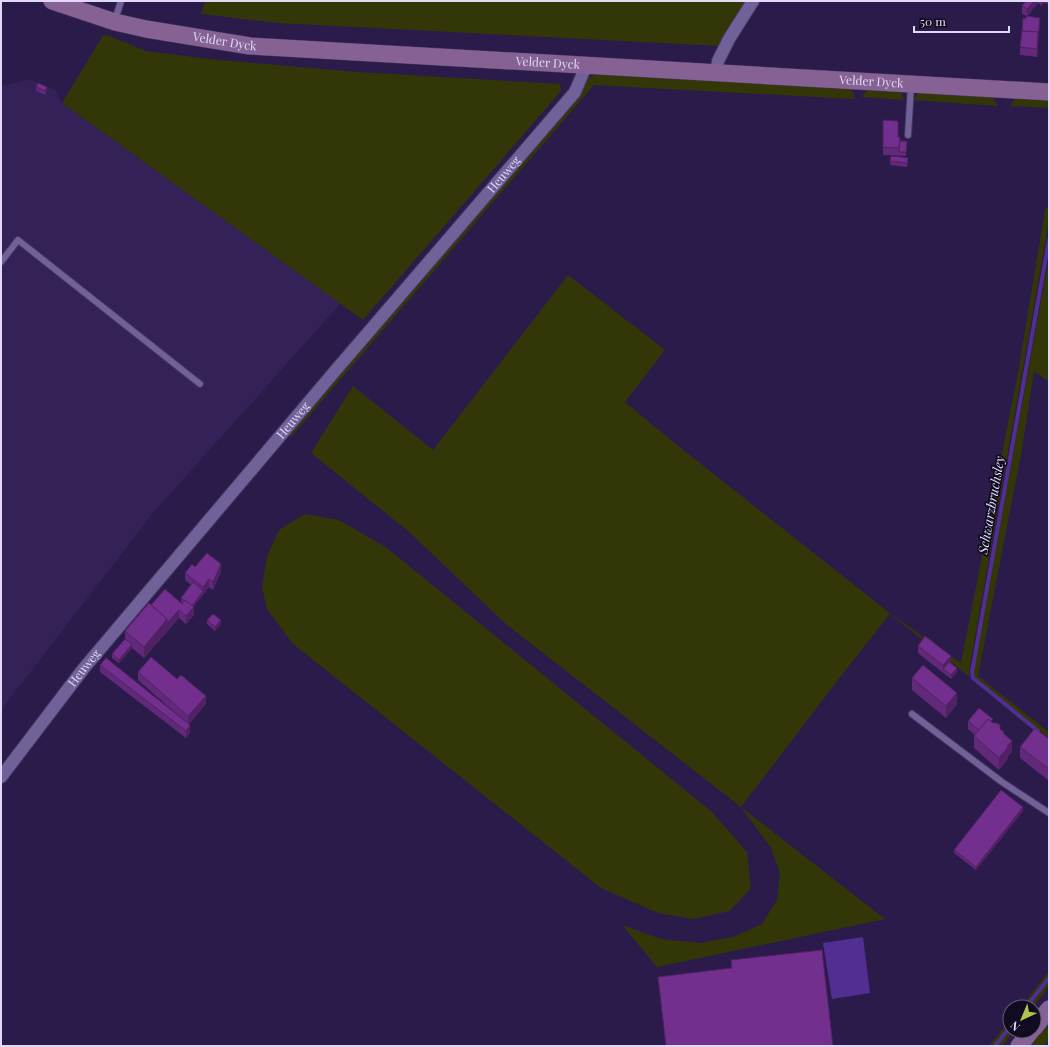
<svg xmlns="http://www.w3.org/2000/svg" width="1050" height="1047" viewBox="0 0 1050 1047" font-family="'Playfair Display',serif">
<rect width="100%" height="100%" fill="#2b1b4b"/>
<path fill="#332158" d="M 30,79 L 56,90 L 62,103 L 341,303 L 153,513 L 1,710 L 1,86 Z"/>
<g fill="#333708">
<path d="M 205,1 L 748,1 L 719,46 L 278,23 L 201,14 Z"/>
<path d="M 104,34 L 146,51 L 209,59 L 357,72 L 560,84 L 561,91 L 363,320 L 62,103 Z"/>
<path d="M 595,74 L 850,89 L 854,93 L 854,99 L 594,85 L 291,437 L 289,435 L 300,420 L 589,78 Z"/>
<path d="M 867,90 L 901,92 L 904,100 L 862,97 Z"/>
<path d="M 918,93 L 992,97 L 998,106 L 913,100 Z"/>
<path d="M 1016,98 L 1049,100 L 1049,108 L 1010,106 Z"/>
<path d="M 1049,205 L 1049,221 L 969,671 L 970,677 L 890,614 C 839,677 791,742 741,807 L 885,919 L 657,967 L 622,925 L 661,939 L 700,943 L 733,937 L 762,924 L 777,900 L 780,873 L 771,848 L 741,807 L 507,625 L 408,531 L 311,453 L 353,386 L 433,450 L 568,275 L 665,350 L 625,402 L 677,445 L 891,614 L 961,663 L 1019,367 L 1045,210 Z"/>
<path d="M 1049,257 L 1049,382 L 1034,371 L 1022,449 L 978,676 L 1049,732 L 1049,738 L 974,678 L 973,673 Z"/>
<path d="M 305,514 L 339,520 L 387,548 L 712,812 L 747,852 L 751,888 L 730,911 L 693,919 L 658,913 L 601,888 L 293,644 L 267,609 L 262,587 L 267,556 L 279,530 Z"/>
<path d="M 1049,971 L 1049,986 L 1033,1007 L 1021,1007 Z"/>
<path d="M 1010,1020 L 1010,1031 L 1014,1031 L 1002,1046 L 989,1046 Z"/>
<path d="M 1049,1021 L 1049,1040 L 1044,1046 L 1029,1046 Z"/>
</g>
<path fill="#512e92" d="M 863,937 L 870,993 L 832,999 L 823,943 Z"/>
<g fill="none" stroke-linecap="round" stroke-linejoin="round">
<g stroke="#512e92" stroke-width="4">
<path d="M 1038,731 L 973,678 L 972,672 L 1049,240"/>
<path d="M 1026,1007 L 1049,978"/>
<path d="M 995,1046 L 1010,1027"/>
</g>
<g stroke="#453660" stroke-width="8">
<g id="service">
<path d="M 115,20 L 121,1"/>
<path d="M 908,135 L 911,86"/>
<path d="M 1,262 L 18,240 L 200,384"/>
<path d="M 912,714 L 1002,782 L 1049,813"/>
</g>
</g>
<g stroke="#453660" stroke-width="14">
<g id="minor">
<path d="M 716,74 L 718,61 L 729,39 L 753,1"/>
<path id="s1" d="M 1,777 L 84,668 L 335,371 L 575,92 L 586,66"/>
</g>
</g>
<g stroke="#453660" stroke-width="18">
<g id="secondary">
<path id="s2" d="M 52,1 L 115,22 L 146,29 L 250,46 L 1049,92"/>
<path d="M 1034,1028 L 1049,1009"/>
<path d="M 1019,1046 L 1031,1031"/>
</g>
</g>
<use href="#service" stroke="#706299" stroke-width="6"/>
<use href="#minor" stroke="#706299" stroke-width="12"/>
<use href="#secondary" stroke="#856293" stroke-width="17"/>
</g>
<g fill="#622879">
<path d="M 1026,1 L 1049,1 L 1049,4 L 1043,3 L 1042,6 L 1038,3 L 1027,16 L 1040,22 L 1037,57 L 1020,55 L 1020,47 L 1027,16 L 1022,14 L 1022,6 Z"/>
<path d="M 36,87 L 47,91 L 45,95 L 36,91 Z"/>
<path d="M 883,120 L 898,137 L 900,141 L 907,141 L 906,156 L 883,155 Z"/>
<path d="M 890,161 L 908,162 L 907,167 L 890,165 Z"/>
<path d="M 195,567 L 221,572 L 213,590 L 209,587 L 193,607 L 194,615 L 186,624 L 179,618 L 144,658 L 132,648 L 119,663 L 112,658 L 112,654 L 125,639 L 125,631 L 151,605 L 182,604 L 181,602 L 181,598 L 191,585 L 185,580 L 185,573 Z"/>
<path d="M 207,620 L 221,624 L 215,631 L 207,624 Z"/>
<path d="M 918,646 L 951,663 L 957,672 L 951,679 L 918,653 Z"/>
<path d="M 100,665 L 182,719 L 138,680 L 138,672 L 206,704 L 189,724 L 190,733 L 186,738 L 100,672 Z"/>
<path d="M 912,678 L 957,704 L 946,718 L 912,690 Z"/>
<path d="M 968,721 L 993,723 L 1000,729 L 1004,734 L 1012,752 L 1008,756 L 1008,759 L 999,770 L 974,748 L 974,736 L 975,735 L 968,729 Z"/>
<path d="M 1049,739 L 1049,781 L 1020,758 L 1020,747 Z"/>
<path d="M 1023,811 L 976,870 L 954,853 L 954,850 Z"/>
<path d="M 731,960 L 833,1046 L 666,1046 L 658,977 L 731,968 Z"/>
</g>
<g fill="#502163">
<path d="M 1034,1 L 1038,1 L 1038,3 L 1027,17 L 1027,9 Z"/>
<path d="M 1042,1 L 1043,1 L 1043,3 L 1042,6 Z"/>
<path d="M 1040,18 L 1040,22 L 1037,57 L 1037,49 Z"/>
<path d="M 47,87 L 47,91 L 45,95 L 45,91 Z"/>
<path d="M 221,564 L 221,572 L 213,590 L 213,582 Z"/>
<path d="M 209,579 L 209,587 L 203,595 L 203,587 Z"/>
<path d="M 203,591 L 203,595 L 191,610 L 191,606 Z"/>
<path d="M 194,607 L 194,615 L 186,624 L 186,616 Z"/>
<path d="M 179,610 L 179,618 L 144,658 L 144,647 L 167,619 Z"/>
<path d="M 221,620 L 221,624 L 215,631 L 215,627 Z"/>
<path d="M 132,644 L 132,648 L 119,663 L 119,660 Z"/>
<path d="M 951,656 L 951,664 L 943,669 L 943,665 Z"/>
<path d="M 957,668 L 957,672 L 951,679 L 951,675 Z"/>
<path d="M 957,693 L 957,704 L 946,718 L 946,706 Z"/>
<path d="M 206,696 L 206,704 L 188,724 L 188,716 Z"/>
<path d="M 190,725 L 190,733 L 186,738 L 186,731 Z"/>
<path d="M 1012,741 L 1012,752 L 1008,756 L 1008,759 L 999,770 L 999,758 L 1007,746 Z"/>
<path d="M 1023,807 L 1023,811 L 976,870 L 976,867 Z"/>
</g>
<g fill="#722f8d" stroke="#502163">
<path d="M 1026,1 L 1034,1 L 1027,9 L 1022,6 Z"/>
<path d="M 1026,16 L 1040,18 L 1038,36 L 1038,32 L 1022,31 L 1023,18 L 1026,19 Z"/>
<path d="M 1022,31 L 1038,32 L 1037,49 L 1020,47 Z"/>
<path d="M 38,83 L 47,87 L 45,91 L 36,87 Z"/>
<path d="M 883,120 L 898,121 L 898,137 L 900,137 L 899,148 L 883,147 Z"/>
<path d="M 900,141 L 907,141 L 906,152 L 899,152 Z"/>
<path d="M 891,156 L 908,158 L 907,163 L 890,161 Z"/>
<path d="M 207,553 L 221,564 L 213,582 L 209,579 L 203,587 L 185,573 L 192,564 L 195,567 Z"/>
<path d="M 193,582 L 203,591 L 192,606 L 185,600 L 185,601 L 181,598 Z"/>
<path d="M 165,589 L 182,604 L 185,600 L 194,607 L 186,616 L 179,610 L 167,623 L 167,619 L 151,605 Z"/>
<path d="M 149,603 L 167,619 L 144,647 L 125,631 Z"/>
<path d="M 213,614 L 221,620 L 215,627 L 207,620 Z"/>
<path d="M 925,636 L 951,656 L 943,665 L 918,646 Z"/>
<path d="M 125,639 L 132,644 L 119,660 L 112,654 Z"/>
<path d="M 151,657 L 177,679 L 181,675 L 206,696 L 188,716 L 138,672 Z"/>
<path d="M 106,658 L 190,725 L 186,731 L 100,665 Z"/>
<path d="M 949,662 L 957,668 L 951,675 L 943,669 Z"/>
<path d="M 923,665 L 957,693 L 946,706 L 912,678 Z"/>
<path d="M 979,708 L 993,719 L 991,721 L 988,719 L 979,730 L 968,721 Z"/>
<path d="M 988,719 L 993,723 L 997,723 L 1000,725 L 1000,729 L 1004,732 L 1003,733 L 1012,741 L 1007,746 L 1008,747 L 999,758 L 974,736 Z"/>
<path d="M 1035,728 L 1049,739 L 1049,769 L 1020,747 Z"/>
<path d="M 1001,790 L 1023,807 L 976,867 L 954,850 Z"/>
<path d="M 822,950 L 833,1046 L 666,1046 L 658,977 L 732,968 L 731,960 Z"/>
</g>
<g text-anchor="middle" stroke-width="3.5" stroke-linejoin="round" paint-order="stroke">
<g font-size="12" fill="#e0d9f9" stroke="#110b20">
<text dy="4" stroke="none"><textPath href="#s2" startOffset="178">Velder Dyck</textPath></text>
<text dy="4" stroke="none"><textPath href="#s2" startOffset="502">Velder Dyck</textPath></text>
<text dy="4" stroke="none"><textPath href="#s2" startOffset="826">Velder Dyck</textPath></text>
<text dy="4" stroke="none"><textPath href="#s1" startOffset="785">Heuweg</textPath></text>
<text dy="4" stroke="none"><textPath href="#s1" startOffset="461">Heuweg</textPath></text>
<text dy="4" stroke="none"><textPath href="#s1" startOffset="137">Heuweg</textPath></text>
</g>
<g font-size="13" font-style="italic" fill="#e3def9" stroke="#110b20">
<text transform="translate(991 505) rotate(-80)" y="5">Schwarzbruchsley</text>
</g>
</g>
<rect width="1050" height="1047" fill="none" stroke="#e0d9f9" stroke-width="4"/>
<g transform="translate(1022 1019) rotate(224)"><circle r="19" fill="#110b20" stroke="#645d77"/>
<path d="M0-3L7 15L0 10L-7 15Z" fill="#b5c249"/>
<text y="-6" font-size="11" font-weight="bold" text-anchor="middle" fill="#e0d9f9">N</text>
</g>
<path d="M914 26v6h95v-6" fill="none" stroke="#e0d9f9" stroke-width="2"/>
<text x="920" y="26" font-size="12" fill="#e0d9f9" stroke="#110b20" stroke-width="3" paint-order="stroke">50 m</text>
</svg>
